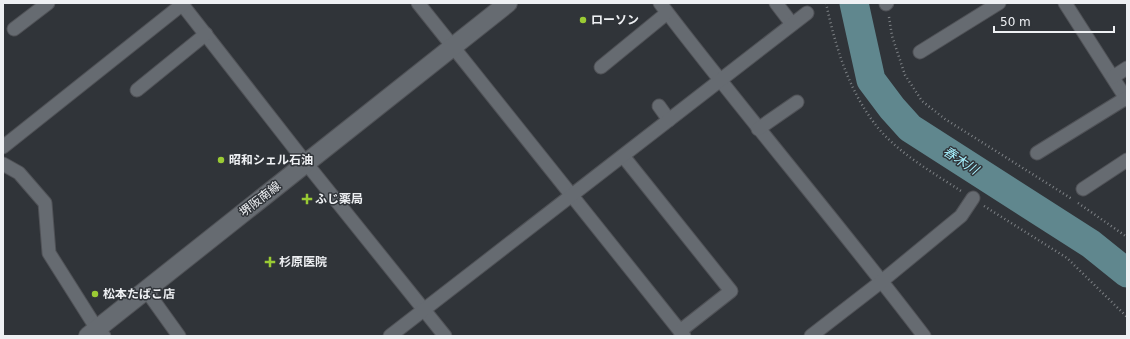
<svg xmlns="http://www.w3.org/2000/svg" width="1130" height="339" viewBox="0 0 1130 339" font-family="'DejaVu Sans','Noto Sans JP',sans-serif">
<rect width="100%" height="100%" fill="#303439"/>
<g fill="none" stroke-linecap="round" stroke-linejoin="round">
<path stroke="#60878e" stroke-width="29" d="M 854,3 L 871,80 L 892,108 L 910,128 L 1091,244 L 1127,273"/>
<g stroke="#505257" stroke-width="15">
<g id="street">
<path d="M 181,3 L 306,163 L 445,336"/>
<path d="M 418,3 L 684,336"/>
<path d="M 660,3 C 746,116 838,223 924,336"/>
<path d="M 776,3 L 792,24"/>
<path d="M 1065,3 L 1127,100"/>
<path d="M 886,4 L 887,3"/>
<path d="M 14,29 L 48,3"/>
<path d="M 920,52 L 999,3"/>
<path d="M 601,67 L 667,13"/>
<path d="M 1113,77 L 1127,68"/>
<path d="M 137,90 L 206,34"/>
<path d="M 659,106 L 669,120"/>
<path d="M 758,129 L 797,102"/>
<path d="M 3,147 L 184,3"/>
<path d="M 1037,153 L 1126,98"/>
<path d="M 623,156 L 731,291 L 680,331"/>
<path d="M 3,164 L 19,173 L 45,203 L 49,253 L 97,329 L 104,336"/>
<path d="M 1083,189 L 1127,160"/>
<path d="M 146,290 L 179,336"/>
<path d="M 390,336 L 807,13"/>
<path d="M 811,336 L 882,281 L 961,216 L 973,198"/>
</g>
</g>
<g stroke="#505257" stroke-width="20">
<path id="secondary" d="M 88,336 L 508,3"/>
</g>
<g stroke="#7e8286" stroke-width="2.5" stroke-dasharray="1 3" stroke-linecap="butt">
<path d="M 826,3 C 835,45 848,89 875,124 C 896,152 932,172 961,191"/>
<path d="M 889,17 L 892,36 L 905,75 L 922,101 L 945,119 L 1072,199"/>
<path d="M 1078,203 L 1127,237"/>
<path d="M 984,206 L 1067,258 L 1127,317"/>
</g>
<use href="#street" stroke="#666b71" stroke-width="13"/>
<use href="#secondary" stroke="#666b71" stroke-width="18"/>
</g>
<g fill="#9acb34" stroke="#303439" stroke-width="1.5">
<circle cx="583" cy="20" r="4"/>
<circle cx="221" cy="160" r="4"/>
<path d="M305 193h4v4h4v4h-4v4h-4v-4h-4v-4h4z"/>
<path d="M268 256h4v4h4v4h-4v4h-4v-4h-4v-4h4z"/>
<circle cx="95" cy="294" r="4"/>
</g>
<g text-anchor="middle" stroke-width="3" stroke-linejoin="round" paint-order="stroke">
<g font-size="12" font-weight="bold" fill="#eef0f3" stroke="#303439" text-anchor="start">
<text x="591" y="24">ローソン</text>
<text x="229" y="164">昭和シェル石油</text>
<text x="315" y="203">ふじ薬局</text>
<text x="279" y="266">杉原医院</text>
<text x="103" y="298">松本たばこ店</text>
</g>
<g font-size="12" fill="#eef0f3" stroke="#303439">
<text transform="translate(260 199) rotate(-38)" y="4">堺阪南線</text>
</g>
<g font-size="13" font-style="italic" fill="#a6f0fd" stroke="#303439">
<text transform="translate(961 160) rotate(33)" y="5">春木川</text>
</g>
</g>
<rect width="1130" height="339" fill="none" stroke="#eef0f3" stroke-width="8"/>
<path d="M994 26v6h120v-6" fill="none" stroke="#eef0f3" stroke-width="2"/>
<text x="1000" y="26" font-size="12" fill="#eef0f3" stroke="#303439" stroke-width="3" paint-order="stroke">50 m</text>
</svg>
